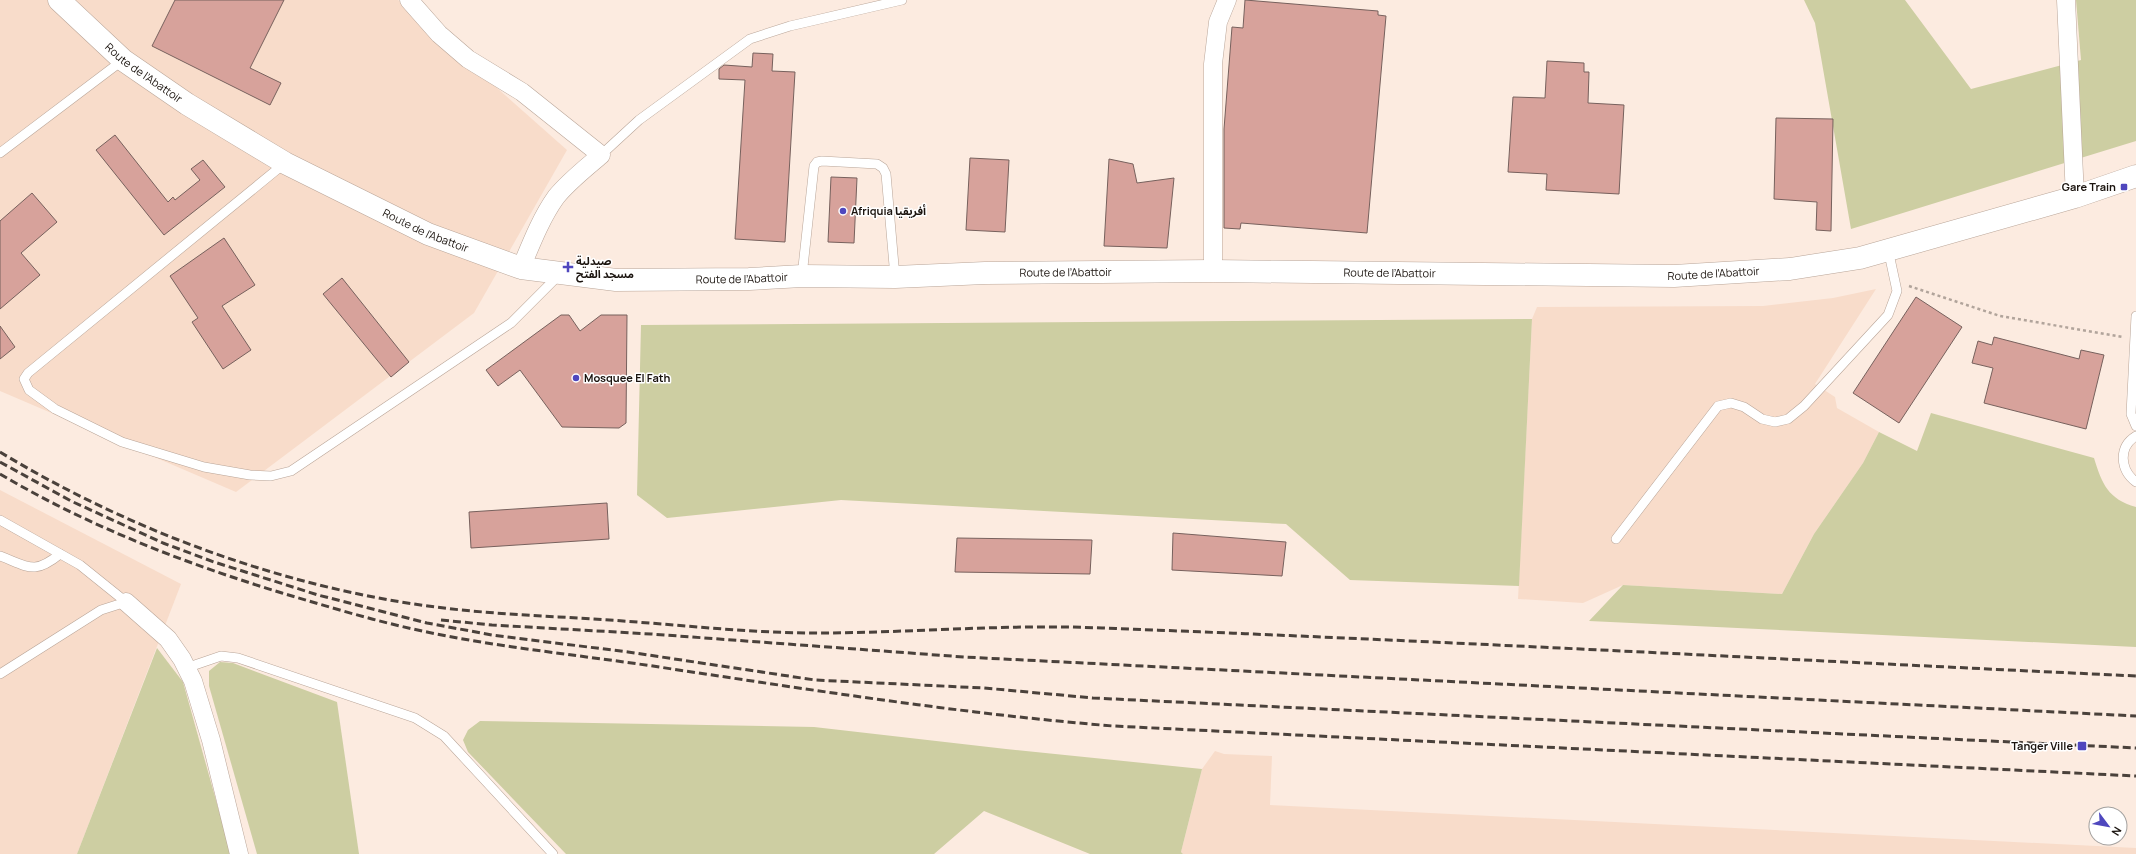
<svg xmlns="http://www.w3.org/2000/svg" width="2136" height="854" viewBox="0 0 2136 854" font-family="Manrope,'Noto Sans Arabic',sans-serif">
<rect width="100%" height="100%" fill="#fcebe0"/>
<g fill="#f8dcca">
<path d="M 0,0 L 398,0 L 567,150 L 474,313 L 236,492 L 0,391 Z"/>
<path d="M 1876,289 L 1815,384 L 1835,397 L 1837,408 L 1879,432 L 1863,463 L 1814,534 L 1782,594 L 1623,585 L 1583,603 L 1518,599 L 1532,319 L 1537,307 L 1763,306 L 1833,298 Z"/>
<path d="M 0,490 L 181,584 L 77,854 L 0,854 Z"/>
<path d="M 1215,751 L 1224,754 L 1272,756 L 1270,805 L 2136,848 L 2136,854 L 1183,854 L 1181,852 L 1202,769 Z"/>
</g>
<g fill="#cdcea2">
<path d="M 1804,0 L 1905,0 L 1971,89 L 2081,60 L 2076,0 L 2136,0 L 2136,141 L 1851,229 L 1815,23 Z"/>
<path d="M 1532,319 L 1519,586 L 1350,580 L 1286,524 L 841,500 L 667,518 L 637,495 L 641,325 Z"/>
<path d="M 1931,413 L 2094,458 C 2102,484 2108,499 2136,507 L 2136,647 L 1589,621 L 1623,585 L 1782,594 L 1814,534 L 1863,463 L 1879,432 L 1917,451 Z"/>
<path d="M 157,648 L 183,682 L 231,854 L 77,854 Z"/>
<path d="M 220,662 L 233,663 L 337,702 L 359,854 L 257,854 L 209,686 L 209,671 Z"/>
<path d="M 480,721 L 814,727 L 1006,749 L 1202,769 L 1181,852 L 1183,854 L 1090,854 L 984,811 L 934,854 L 566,854 L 468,752 L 463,740 L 468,730 Z"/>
</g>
<g fill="#d7a29b" stroke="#77615d">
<path d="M 175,0 L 284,0 L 250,68 L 281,83 L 270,105 L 152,46 Z"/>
<path d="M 1245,0 L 1378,11 L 1378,15 L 1386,16 L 1367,233 L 1241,223 L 1240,229 L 1224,228 L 1224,129 L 1232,27 L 1243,28 Z"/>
<path d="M 753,53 L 773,54 L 772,71 L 795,72 L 785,242 L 735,239 L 745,80 L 719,79 L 719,69 L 724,65 L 752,67 Z"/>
<path d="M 1547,61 L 1584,63 L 1584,72 L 1589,72 L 1588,103 L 1624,105 L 1619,194 L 1546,190 L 1547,174 L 1508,172 L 1513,97 L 1545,98 Z"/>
<path d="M 1776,118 L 1833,119 L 1831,231 L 1816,230 L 1817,202 L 1774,199 Z"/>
<path d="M 115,135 L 168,202 L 173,197 L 175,200 L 200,180 L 191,169 L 203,160 L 225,187 L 164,235 L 96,150 Z"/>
<path d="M 970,158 L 1009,160 L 1005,232 L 966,230 Z"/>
<path d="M 1109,159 L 1133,164 L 1137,183 L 1174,178 L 1167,248 L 1104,246 Z"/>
<path d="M 831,177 L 857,178 L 854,243 L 828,242 Z"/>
<path d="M 32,193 L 57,222 L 21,253 L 40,275 L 0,309 L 0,221 Z"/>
<path d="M 224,238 L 255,285 L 222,306 L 251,350 L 223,369 L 192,322 L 198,318 L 170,276 Z"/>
<path d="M 342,278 L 409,362 L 391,377 L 323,294 Z"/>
<path d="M 1916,297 L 1962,327 L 1899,423 L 1853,393 Z"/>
<path d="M 561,315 L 569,315 L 580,331 L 601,315 L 627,315 L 626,423 L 619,428 L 562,427 L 520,370 L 498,386 L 486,370 Z"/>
<path d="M 0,326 L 15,347 L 0,359 Z"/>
<path d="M 1994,337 L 2079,359 L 2081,350 L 2104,355 L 2086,429 L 1984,403 L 1993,368 L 1972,363 L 1978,341 L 1992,345 Z"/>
<path d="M 607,503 L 609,539 L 471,548 L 469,512 Z"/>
<path d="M 1173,533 L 1286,542 L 1282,576 L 1172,570 Z"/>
<path d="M 957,538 L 1092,540 L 1090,574 L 955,572 Z"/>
</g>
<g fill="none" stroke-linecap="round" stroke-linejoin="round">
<g stroke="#b9a598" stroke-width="10">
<g id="lane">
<path d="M 0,153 L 123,60"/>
<path d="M 601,155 L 639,120 L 750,39 L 790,26 L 902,0"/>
<path d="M 285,163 L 28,373 L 24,379 L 29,390 L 55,409 L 122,442 L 204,467 L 250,475 L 271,476 L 291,471 L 511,323 L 559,275"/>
<path d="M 802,276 L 814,166 L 817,162 L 822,161 L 877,164 L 883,168 L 886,174 L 895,277"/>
<path d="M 2136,316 L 2131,414 L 2136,426"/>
<path d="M 2136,436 C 2118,447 2120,470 2136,482"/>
<path d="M 0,520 L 80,565 L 126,602"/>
<path d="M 1616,539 L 1718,406 L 1731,403 L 1744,407 L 1762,419 L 1775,422 L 1788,419 L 1804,406 L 1888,315 L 1897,291 L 1888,249"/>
<path d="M 0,556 C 29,567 34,575 60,554"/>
<path d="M 186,668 L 221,656 L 238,658 L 415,718 L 444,736 L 553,854"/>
<path d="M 0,674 L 101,610 L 126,602"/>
</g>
</g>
<g stroke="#b9a598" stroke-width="19">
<g id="street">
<path d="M 409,0 L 439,34 L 468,59 L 522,92 L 601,155 C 586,168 569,181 556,197 C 541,218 531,244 521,268"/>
<path d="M 2066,0 L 2075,197"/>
<path d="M 1213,271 L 1213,64 L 1218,22 L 1227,0"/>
<path d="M 126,602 L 168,639 L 182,659 L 193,681 L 211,740 L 239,854"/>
</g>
</g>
<g stroke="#b9a598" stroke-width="23">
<g id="primary">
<path id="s1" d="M 59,0 L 123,60 L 187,104 L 285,163 L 428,234 L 521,268 L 616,280 L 749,279 L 802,276 L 895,277 L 985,273 L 1213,271 L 1674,276 L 1790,269 L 1860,258 L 2075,197 L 2136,176"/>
</g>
</g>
<path stroke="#b1a49b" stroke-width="2.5" stroke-dasharray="3 3" stroke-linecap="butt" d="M 1909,286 L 2000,316 L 2123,337"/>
<use href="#lane" stroke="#fff" stroke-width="9"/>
<use href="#street" stroke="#fff" stroke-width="18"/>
<use href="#primary" stroke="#fff" stroke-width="22"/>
<g stroke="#4a413b" stroke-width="3" stroke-dasharray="8 4" stroke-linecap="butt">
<path d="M 0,452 C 127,529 280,586 428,606 C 493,615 558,616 623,621 C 692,626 761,634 830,633 C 920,632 1011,624 1102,628 C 1447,641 1791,660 2136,676"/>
<path d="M 0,462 L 71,501 L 163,543 L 214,562 L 318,595 L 427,623 L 492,635 L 628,652 L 815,680 L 984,688 L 1093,698 L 2136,748"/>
<path d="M 0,474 C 88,526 184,563 282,593 C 329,607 378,622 427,632 C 508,649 590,656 672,669 C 819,691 965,714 1113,726 L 2136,776"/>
<path d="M 441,620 L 492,625 L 651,634 L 964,657 L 2136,716"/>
</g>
</g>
<g fill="#4f47be" stroke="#fff" stroke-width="1.5">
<rect x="2120" y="183" width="8" height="8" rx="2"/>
<circle cx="843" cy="211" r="4"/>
<path d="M566 261h4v4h4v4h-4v4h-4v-4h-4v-4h4z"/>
<circle cx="576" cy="378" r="4"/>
<rect x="2077" y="741" width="10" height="10" rx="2"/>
</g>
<g text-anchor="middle" stroke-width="3" stroke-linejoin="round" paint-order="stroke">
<g font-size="11" fill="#1a130e" stroke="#fff">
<text dy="4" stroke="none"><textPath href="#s1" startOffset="112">Route de l’Abattoir</textPath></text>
<text dy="4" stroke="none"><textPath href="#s1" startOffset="436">Route de l’Abattoir</textPath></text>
<text dy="4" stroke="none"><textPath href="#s1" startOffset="1084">Route de l’Abattoir</textPath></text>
<text dy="4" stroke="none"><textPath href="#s1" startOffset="1408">Route de l’Abattoir</textPath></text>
<text dy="4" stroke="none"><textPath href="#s1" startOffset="1732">Route de l’Abattoir</textPath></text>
<text dy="4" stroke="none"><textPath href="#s1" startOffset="760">Route de l’Abattoir</textPath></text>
</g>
<g font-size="11" font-weight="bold" fill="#1a130e" stroke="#fff" text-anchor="start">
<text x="2116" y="191" text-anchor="end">Gare Train</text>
<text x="851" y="215">Afriquia أفريقيا</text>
<text x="576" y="265">صيدلية<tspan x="576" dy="13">مسجد الفتح</tspan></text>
<text x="584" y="382">Mosquee El Fath</text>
<text x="2073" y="750" text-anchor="end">Tanger Ville</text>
</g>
</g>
<g transform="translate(2108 826) rotate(122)"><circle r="19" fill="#ffffff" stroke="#a3a19f"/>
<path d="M0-3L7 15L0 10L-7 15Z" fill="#4f47be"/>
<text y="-6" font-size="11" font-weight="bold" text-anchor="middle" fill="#1a130e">N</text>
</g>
</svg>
